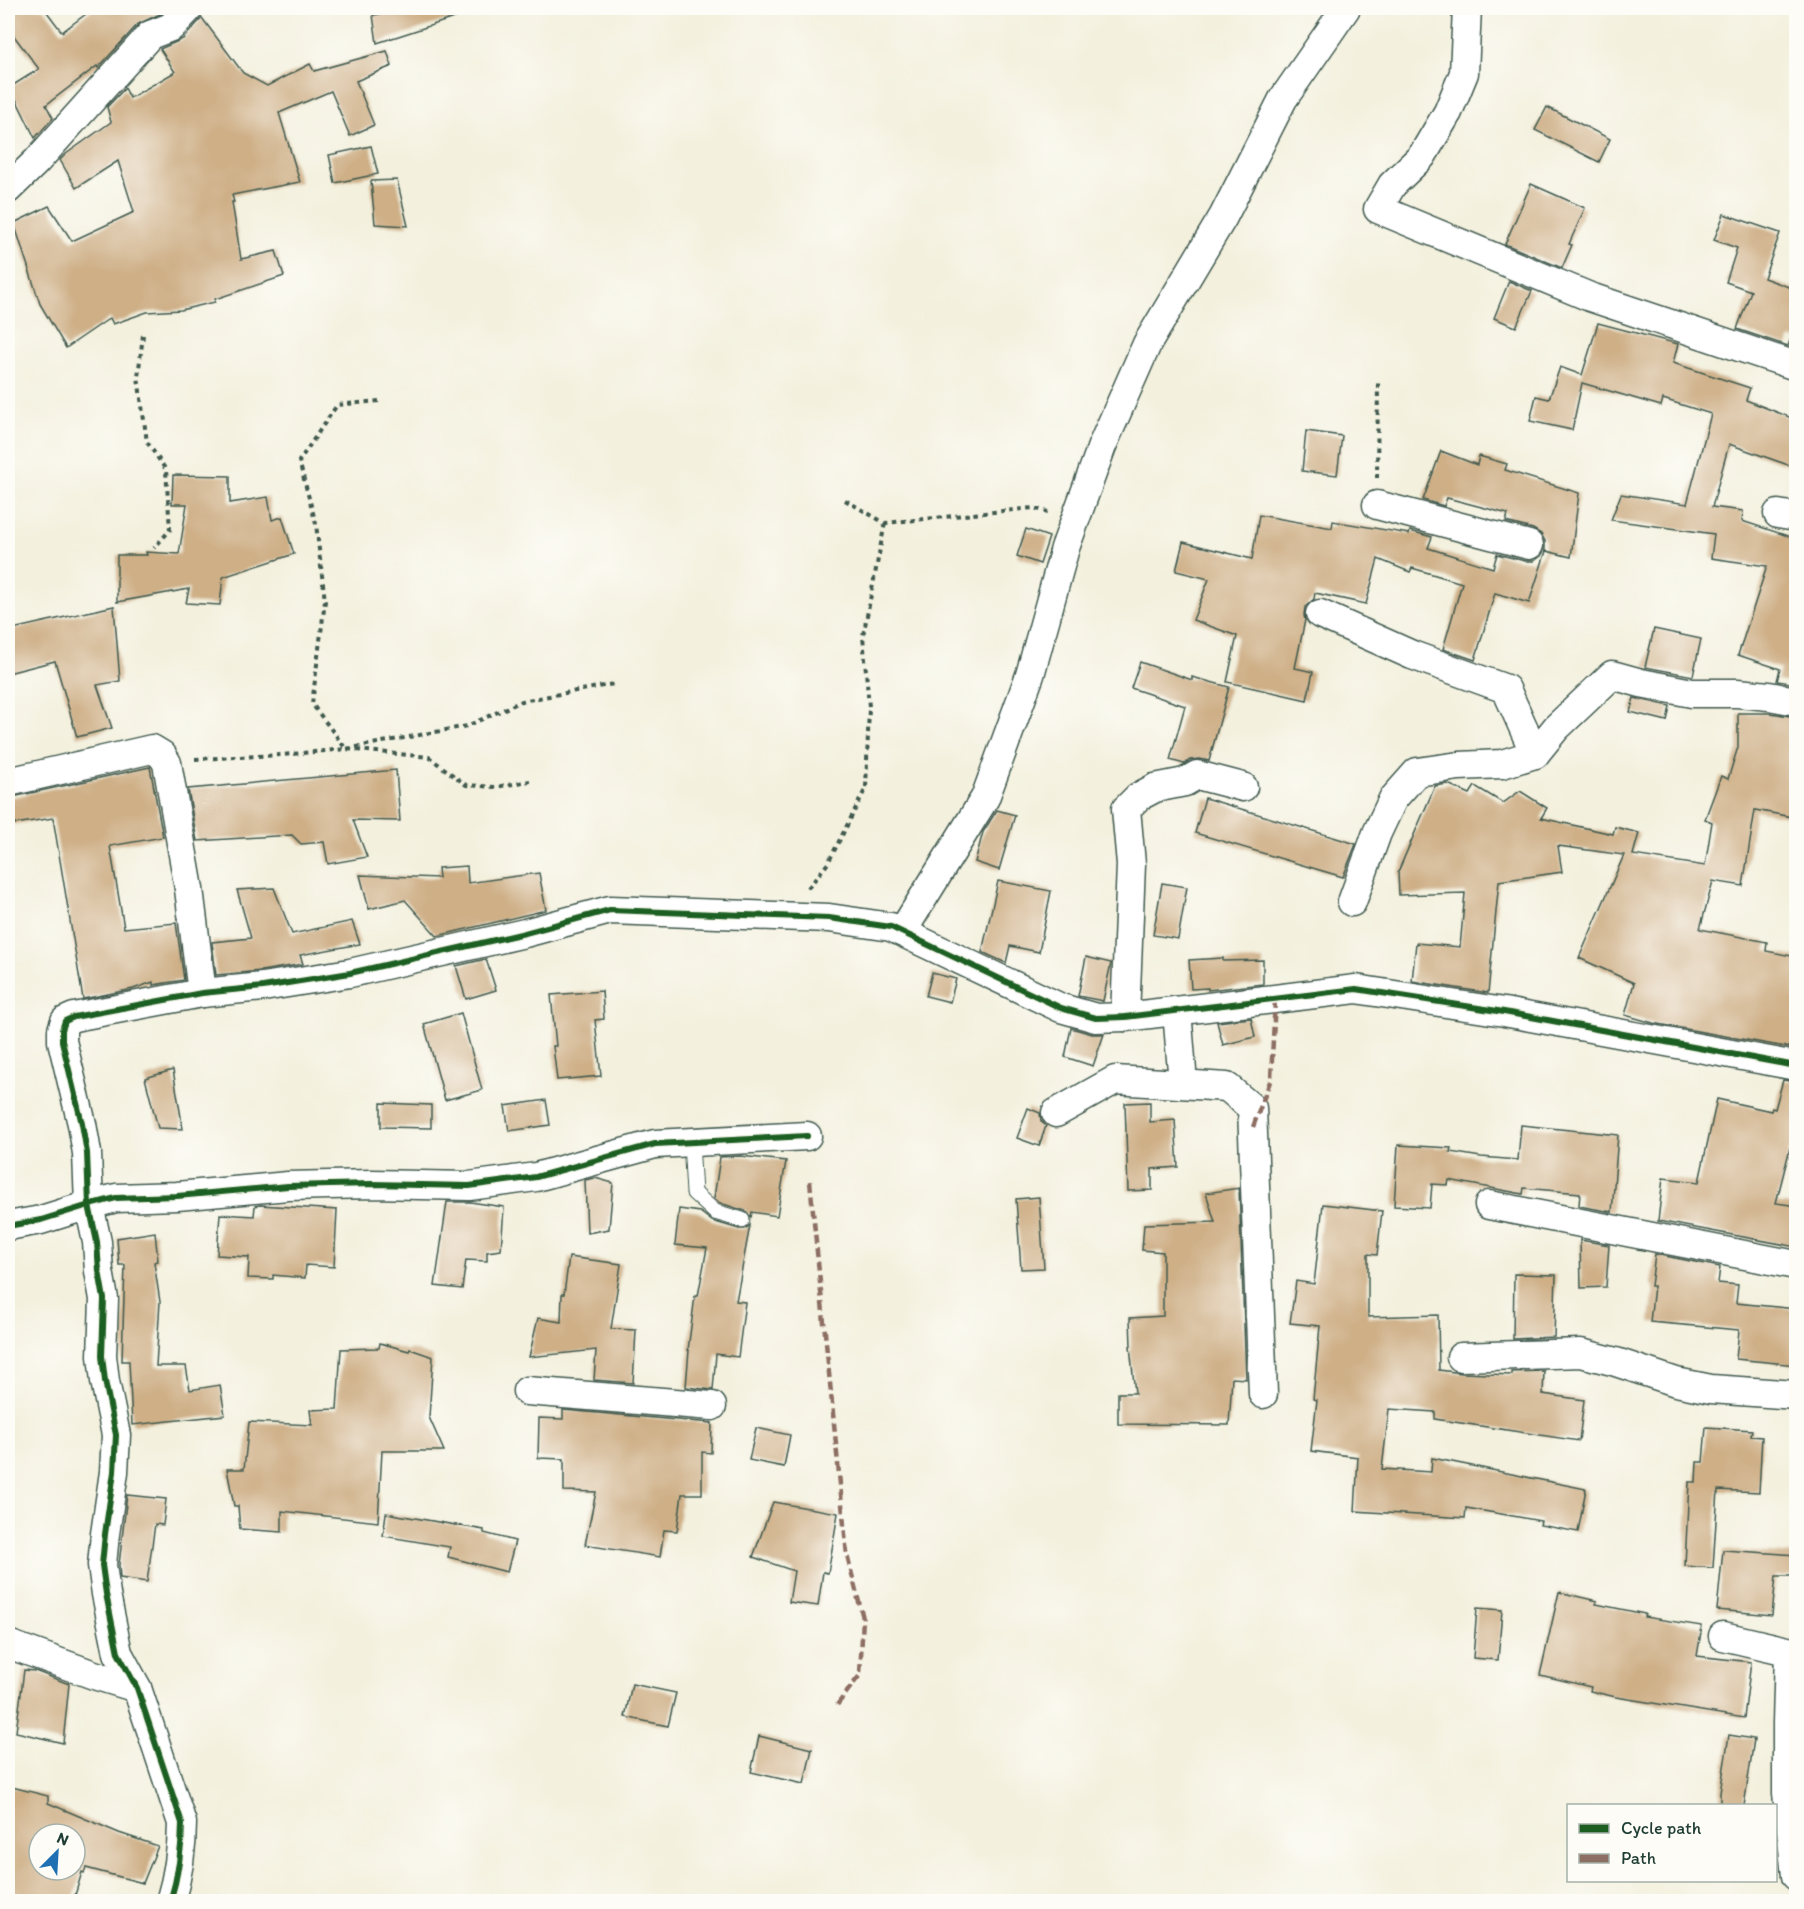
<svg xmlns="http://www.w3.org/2000/svg" width="1804" height="1909" viewBox="0 0 1804 1909" font-family="Itim,sans-serif">
<rect width="100%" height="100%" fill="#fdfcf7"/>
<filter id="ink" filterUnits="userSpaceOnUse"><feTurbulence type="fractalNoise" baseFrequency=".0167" numOctaves="2"/><feDisplacementMap in="SourceGraphic" scale="12" xChannelSelector="R" yChannelSelector="G"/><feConvolveMatrix kernelMatrix="1 2 1 2 8 2 1 2 1" color-interpolation-filters="sRGB"/></filter>
<filter id="wash" filterUnits="userSpaceOnUse"><feTurbulence type="fractalNoise" baseFrequency=".008" numOctaves="4" result="noise"/><feDisplacementMap in="SourceGraphic" scale="24" xChannelSelector="R" yChannelSelector="G"/><feGaussianBlur stdDeviation="1.35" result="paint"/><feColorMatrix in="noise" values="0 0 0 0 0 0 0 0 0 0 0 0 0 0 0 0 0 1.4 0 .05"/><feComposite in="paint" operator="in"/></filter>
<g filter="url(#wash)">
<rect width="100%" height="100%" fill="#f3f0dd"/>
<g id="blocks">
<g fill="#ceaf86" fill-rule="evenodd">
<path d="M 8,8 L 44,8 L 62,32 L 94,8 L 167,8 L 162,13 L 138,24 L 98,68 L 97,66 L 46,105 L 53,118 L 35,138 L 10,87 L 39,69 L 8,28 Z"/>
<path d="M 438,8 L 454,8 L 457,17 L 377,43 L 373,15 Z"/>
<path d="M 202,18 L 243,73 L 267,86 L 310,64 L 314,71 L 387,51 L 392,66 L 356,81 L 374,125 L 350,136 L 331,91 L 279,113 L 300,182 L 232,195 L 234,202 L 232,202 L 241,259 L 276,251 L 284,276 L 215,299 L 215,302 L 181,310 L 147,312 L 113,324 L 110,318 L 66,348 L 40,304 L 14,223 L 49,206 L 72,241 L 134,212 L 118,161 L 76,188 L 60,160 L 66,154 L 111,122 L 107,107 L 125,88 L 130,98 L 175,72 L 160,49 L 183,39 Z"/>
<path d="M 1547,107 L 1610,139 L 1599,162 L 1535,130 Z"/>
<path d="M 371,146 L 378,174 L 335,183 L 329,155 Z"/>
<path d="M 397,180 L 408,226 L 375,224 L 371,181 Z"/>
<path d="M 1531,184 L 1585,208 L 1569,244 L 1572,245 L 1562,268 L 1505,244 Z"/>
<path d="M 1724,214 L 1780,233 L 1764,278 L 1797,290 L 1797,340 L 1791,338 L 1788,346 L 1737,329 L 1751,291 L 1726,282 L 1737,248 L 1714,240 Z"/>
<path d="M 1509,281 L 1532,291 L 1516,327 L 1494,318 Z"/>
<path d="M 1598,323 L 1678,344 L 1673,363 L 1750,388 L 1746,400 L 1797,420 L 1797,451 L 1791,466 L 1729,444 L 1712,507 L 1743,511 L 1742,521 L 1797,539 L 1797,684 L 1777,681 L 1780,669 L 1738,655 L 1767,566 L 1711,558 L 1714,534 L 1611,520 L 1621,494 L 1687,504 L 1711,414 L 1663,399 L 1661,406 L 1582,383 L 1572,430 L 1530,421 L 1536,396 L 1549,399 L 1560,367 L 1582,375 Z"/>
<path d="M 1306,431 L 1342,436 L 1337,475 L 1302,471 Z"/>
<path d="M 1441,451 L 1477,465 L 1479,456 L 1507,464 L 1505,470 L 1579,493 L 1571,557 L 1546,551 L 1529,603 L 1495,593 L 1475,660 L 1443,649 L 1462,583 L 1412,568 L 1410,572 L 1378,559 L 1366,604 L 1315,593 L 1314,599 L 1305,607 L 1304,615 L 1305,620 L 1295,668 L 1313,672 L 1307,700 L 1227,682 L 1237,636 L 1193,620 L 1209,579 L 1176,571 L 1183,542 L 1252,559 L 1259,515 L 1332,528 L 1333,521 L 1409,534 L 1410,531 L 1432,537 L 1428,548 L 1493,568 L 1497,554 L 1525,561 L 1534,561 L 1541,556 L 1545,549 L 1545,541 L 1541,534 L 1533,529 L 1506,522 L 1508,514 L 1447,498 L 1444,506 L 1423,500 Z"/>
<path d="M 173,475 L 230,476 L 230,503 L 268,497 L 272,520 L 282,517 L 294,554 L 223,577 L 220,605 L 186,603 L 189,589 L 117,602 L 117,555 L 147,555 L 146,552 L 179,554 L 187,504 L 172,504 Z"/>
<path d="M 1026,529 L 1049,537 L 1040,564 L 1017,556 Z"/>
<path d="M 114,606 L 120,681 L 97,685 L 112,728 L 77,737 L 55,661 L 8,673 L 8,630 Z"/>
<path d="M 1654,629 L 1701,639 L 1693,676 L 1645,667 Z"/>
<path d="M 1140,662 L 1192,680 L 1192,677 L 1229,687 L 1209,761 L 1200,759 L 1190,760 L 1184,764 L 1170,760 L 1185,706 L 1131,688 Z"/>
<path d="M 1634,698 L 1670,706 L 1667,721 L 1630,712 Z"/>
<path d="M 1738,713 L 1770,713 L 1797,717 L 1797,818 L 1755,810 L 1743,886 L 1713,881 L 1700,929 L 1767,942 L 1766,951 L 1797,957 L 1797,1049 L 1653,1023 L 1625,1015 L 1634,983 L 1579,958 L 1624,855 L 1558,846 L 1562,872 L 1499,881 L 1488,993 L 1412,981 L 1416,943 L 1460,947 L 1465,893 L 1399,895 L 1398,872 L 1435,786 L 1448,784 L 1470,794 L 1475,786 L 1503,803 L 1520,791 L 1547,808 L 1541,818 L 1613,834 L 1615,827 L 1639,833 L 1633,855 L 1705,866 L 1712,822 L 1705,819 L 1721,776 L 1728,779 L 1738,747 Z"/>
<path d="M 150,767 L 163,837 L 110,846 L 124,928 L 176,923 L 184,980 L 153,985 L 153,982 L 133,989 L 83,999 L 53,818 L 8,825 L 8,798 Z"/>
<path d="M 396,770 L 400,821 L 353,820 L 367,857 L 328,864 L 324,842 L 301,844 L 292,835 L 197,841 L 188,789 Z"/>
<path d="M 1205,798 L 1356,844 L 1343,877 L 1195,833 Z"/>
<path d="M 997,810 L 1015,815 L 999,870 L 975,862 L 983,832 Z"/>
<path d="M 467,866 L 468,883 L 539,873 L 546,910 L 437,936 L 405,900 L 369,909 L 360,875 L 439,878 L 438,868 Z"/>
<path d="M 998,881 L 1051,891 L 1039,952 L 1010,946 L 1006,963 L 982,952 Z"/>
<path d="M 1162,883 L 1187,887 L 1178,939 L 1153,935 Z"/>
<path d="M 274,888 L 292,934 L 352,921 L 360,944 L 300,955 L 303,964 L 261,971 L 216,975 L 212,942 L 251,938 L 237,890 Z"/>
<path d="M 1086,957 L 1111,963 L 1103,1001 L 1078,996 Z"/>
<path d="M 1223,958 L 1223,961 L 1263,960 L 1263,984 L 1208,990 L 1208,988 L 1191,989 L 1189,960 Z"/>
<path d="M 486,959 L 496,990 L 466,999 L 456,966 Z"/>
<path d="M 932,973 L 956,979 L 950,1002 L 926,996 Z"/>
<path d="M 602,991 L 604,1019 L 595,1020 L 601,1076 L 557,1080 L 553,1046 L 556,1046 L 551,995 Z"/>
<path d="M 461,1013 L 482,1090 L 445,1100 L 424,1024 Z"/>
<path d="M 1251,1018 L 1255,1037 L 1223,1045 L 1217,1022 Z"/>
<path d="M 1071,1028 L 1092,1034 L 1104,1034 L 1093,1066 L 1065,1057 Z"/>
<path d="M 173,1070 L 183,1129 L 158,1128 L 145,1078 Z"/>
<path d="M 1783,1080 L 1797,1082 L 1797,1150 L 1790,1148 L 1776,1203 L 1797,1206 L 1797,1247 L 1658,1221 L 1663,1178 L 1699,1182 L 1717,1099 L 1771,1111 L 1772,1108 L 1775,1109 Z"/>
<path d="M 546,1100 L 550,1125 L 509,1131 L 505,1106 Z"/>
<path d="M 1150,1102 L 1150,1122 L 1175,1120 L 1178,1167 L 1152,1169 L 1152,1190 L 1128,1191 L 1125,1103 Z"/>
<path d="M 381,1103 L 431,1105 L 431,1128 L 381,1127 Z"/>
<path d="M 1028,1108 L 1040,1113 L 1041,1121 L 1046,1126 L 1039,1146 L 1017,1138 Z"/>
<path d="M 1521,1125 L 1618,1135 L 1612,1212 L 1579,1206 L 1580,1193 L 1524,1188 L 1523,1194 L 1449,1180 L 1448,1185 L 1432,1184 L 1430,1208 L 1394,1206 L 1398,1145 L 1451,1148 L 1450,1152 L 1481,1157 L 1518,1160 Z"/>
<path d="M 740,1156 L 786,1161 L 777,1216 L 752,1212 L 751,1217 L 745,1211 L 720,1203 L 714,1198 L 720,1157 Z"/>
<path d="M 595,1178 L 613,1183 L 609,1229 L 587,1233 L 585,1180 Z"/>
<path d="M 1239,1188 L 1246,1379 L 1232,1378 L 1229,1425 L 1118,1424 L 1118,1393 L 1135,1393 L 1130,1346 L 1131,1346 L 1130,1318 L 1163,1316 L 1163,1252 L 1142,1250 L 1144,1224 L 1215,1222 L 1206,1193 Z"/>
<path d="M 1039,1197 L 1044,1268 L 1021,1269 L 1016,1199 Z"/>
<path d="M 447,1202 L 470,1202 L 504,1207 L 501,1250 L 487,1252 L 487,1261 L 466,1260 L 462,1289 L 435,1286 Z"/>
<path d="M 1323,1204 L 1382,1211 L 1377,1255 L 1368,1254 L 1368,1317 L 1438,1315 L 1439,1370 L 1462,1373 L 1512,1375 L 1512,1372 L 1544,1371 L 1543,1394 L 1584,1400 L 1579,1441 L 1435,1419 L 1435,1412 L 1389,1409 L 1382,1469 L 1431,1472 L 1432,1458 L 1586,1489 L 1578,1532 L 1540,1525 L 1541,1521 L 1466,1508 L 1465,1518 L 1355,1511 L 1358,1457 L 1311,1451 L 1317,1400 L 1313,1399 L 1320,1326 L 1290,1323 L 1296,1281 L 1314,1284 Z"/>
<path d="M 260,1205 L 337,1210 L 334,1267 L 306,1265 L 305,1278 L 273,1275 L 273,1279 L 248,1278 L 249,1257 L 217,1255 L 220,1214 L 254,1216 L 255,1206 Z"/>
<path d="M 679,1209 L 700,1212 L 712,1221 L 739,1229 L 745,1229 L 750,1225 L 736,1301 L 745,1302 L 738,1357 L 716,1354 L 713,1390 L 686,1387 L 689,1350 L 688,1350 L 695,1296 L 698,1296 L 707,1248 L 675,1245 Z"/>
<path d="M 155,1232 L 158,1261 L 154,1262 L 160,1302 L 156,1366 L 186,1366 L 190,1390 L 220,1385 L 225,1415 L 132,1425 L 129,1361 L 122,1361 L 125,1265 L 119,1265 L 117,1238 Z"/>
<path d="M 1580,1240 L 1609,1245 L 1606,1287 L 1581,1288 Z"/>
<path d="M 1655,1254 L 1720,1267 L 1718,1283 L 1738,1285 L 1736,1303 L 1797,1309 L 1797,1365 L 1736,1359 L 1739,1330 L 1650,1322 L 1654,1286 L 1651,1286 Z"/>
<path d="M 569,1257 L 621,1264 L 611,1329 L 636,1330 L 633,1383 L 594,1380 L 596,1350 L 529,1357 L 538,1318 L 561,1322 L 562,1294 L 564,1294 Z"/>
<path d="M 1514,1274 L 1556,1275 L 1554,1337 L 1513,1339 Z"/>
<path d="M 380,1343 L 409,1351 L 410,1349 L 433,1357 L 429,1417 L 444,1451 L 382,1451 L 378,1522 L 282,1511 L 282,1532 L 240,1529 L 238,1506 L 234,1506 L 227,1469 L 244,1469 L 249,1422 L 312,1425 L 310,1410 L 337,1409 L 341,1349 L 379,1348 Z"/>
<path d="M 563,1410 L 712,1423 L 711,1453 L 702,1452 L 702,1494 L 682,1494 L 677,1531 L 664,1530 L 660,1557 L 585,1545 L 596,1492 L 564,1491 L 564,1459 L 538,1458 L 539,1418 L 563,1419 Z"/>
<path d="M 1706,1427 L 1752,1430 L 1751,1436 L 1762,1437 L 1759,1492 L 1718,1490 L 1713,1568 L 1685,1566 L 1689,1482 L 1696,1482 L 1697,1462 L 1703,1462 Z"/>
<path d="M 756,1428 L 790,1435 L 784,1467 L 749,1460 Z"/>
<path d="M 127,1495 L 166,1499 L 163,1525 L 155,1524 L 147,1582 L 120,1578 L 119,1565 Z"/>
<path d="M 773,1502 L 838,1513 L 828,1573 L 823,1572 L 818,1606 L 789,1602 L 794,1571 L 753,1557 Z"/>
<path d="M 386,1513 L 484,1530 L 484,1533 L 515,1541 L 507,1572 L 448,1557 L 450,1547 L 383,1536 Z"/>
<path d="M 1723,1550 L 1797,1555 L 1797,1576 L 1776,1576 L 1772,1615 L 1717,1610 Z"/>
<path d="M 1559,1592 L 1597,1601 L 1596,1604 L 1645,1614 L 1644,1617 L 1702,1626 L 1697,1656 L 1751,1662 L 1744,1718 L 1616,1697 L 1590,1691 L 1591,1687 L 1540,1675 Z"/>
<path d="M 1477,1608 L 1502,1610 L 1498,1660 L 1473,1658 Z"/>
<path d="M 24,1670 L 35,1671 L 69,1684 L 63,1743 L 16,1732 Z"/>
<path d="M 632,1684 L 676,1693 L 668,1726 L 625,1717 Z"/>
<path d="M 1729,1735 L 1754,1739 L 1744,1806 L 1720,1806 L 1720,1793 Z"/>
<path d="M 759,1736 L 812,1749 L 804,1784 L 751,1772 Z"/>
<path d="M 8,1786 L 48,1796 L 48,1803 L 119,1833 L 158,1846 L 143,1883 L 86,1868 L 84,1873 L 82,1872 L 73,1902 L 8,1902 ZM 39,1834 L 75,1834 L 75,1870 L 39,1870 Z"/>
</g>
</g>
</g>
<g filter="url(#ink)">
<use href="#blocks" fill-opacity="0" stroke="#3f584d" stroke-width="1.5"/>
<g fill="none" stroke-linecap="round" stroke-linejoin="round">
<g stroke="#3f584d" stroke-width="17">
<path id="service" d="M 691,1142 L 694,1193 L 715,1212 L 742,1220"/>
</g>
<g stroke="#3f584d" stroke-width="31">
<g id="minor">
<path d="M 1467,8 L 1464,73 L 1448,112 L 1422,156 L 1392,185 L 1378,209 L 1590,297 L 1796,366"/>
<path d="M 8,189 L 36,162 L 150,35 L 171,27 L 189,8"/>
<path d="M 1377,505 L 1529,545"/>
<path d="M 1778,514 L 1796,517"/>
<path d="M 1320,614 L 1412,655 L 1506,689 L 1535,754"/>
<path d="M 8,782 L 152,749 L 162,755 L 167,763 L 189,889 L 202,993"/>
<path d="M 1352,902 L 1377,833 L 1393,799 L 1417,772 L 1459,766 L 1502,764 L 1535,754 L 1556,728 L 1612,675 L 1641,683 L 1692,693 L 1737,693 L 1769,696 L 1796,701"/>
<path d="M 902,932 L 985,798 L 1030,675 L 1065,548 L 1102,446 L 1147,344 L 1223,217 L 1283,99 L 1346,8"/>
<path d="M 1177,1011 L 1183,1083"/>
<path d="M 1125,1017 L 1131,864 L 1126,809 L 1138,797 L 1155,788 L 1185,782 L 1197,775 L 1243,787"/>
<path d="M 1056,1113 L 1115,1080 L 1227,1087 L 1252,1108 L 1263,1394"/>
<path d="M 1489,1205 L 1796,1265"/>
<path d="M 8,1226 L 41,1220 L 89,1205 L 87,1153 L 82,1124 L 62,1041 L 62,1030 L 65,1021 L 74,1017 L 202,993 L 263,987 L 350,973 L 525,933 L 610,910 L 829,918 L 891,927 L 1061,1008 L 1096,1018 L 1125,1017 L 1356,989 L 1504,1012 L 1796,1066"/>
<path d="M 1461,1357 L 1581,1353 L 1616,1362 L 1676,1382 L 1711,1389 L 1796,1395"/>
<path d="M 527,1391 L 712,1406"/>
<path d="M 1723,1636 L 1796,1653"/>
<path d="M 8,1644 L 94,1675 L 137,1688"/>
<path d="M 1789,1652 L 1787,1723 L 1787,1793 L 1796,1876"/>
<path d="M 170,1902 C 178,1876 182,1850 182,1823 L 137,1688 L 118,1653 L 106,1594 L 102,1565 L 105,1534 L 114,1472 L 116,1435 L 105,1381 L 102,1356 L 104,1299 L 99,1271 L 97,1242 L 89,1205 L 116,1198 L 177,1196 L 288,1186 L 372,1184 L 469,1186 L 536,1177 L 655,1144 L 807,1136"/>
</g>
</g>
<g stroke="#3f584d" stroke-width="4" stroke-dasharray="4.5 4.5" stroke-linecap="butt">
<path d="M 143,335 L 138,377 L 147,442 L 166,470 L 170,530 L 154,548"/>
<path d="M 379,401 L 337,405 L 299,461 L 316,524 L 325,601 L 312,704 L 346,749 L 467,726 L 522,701 L 614,684"/>
<path d="M 1377,478 L 1378,383"/>
<path d="M 845,500 L 885,523 L 1033,508 L 1048,512"/>
<path d="M 195,759 L 281,755 L 346,749 L 429,757 L 466,785 L 495,787 L 530,781"/>
<path d="M 808,888 L 828,863 L 866,788 L 869,707 L 863,636 L 885,523"/>
</g>
<use href="#service" stroke="#fff" stroke-width="15"/>
<use href="#minor" stroke="#fff" stroke-width="28"/>
<g stroke="#8d6e63" stroke-width="4.5" stroke-dasharray="9 4.5" stroke-linecap="butt">
<path d="M 1253,1127 L 1271,1079 L 1275,999"/>
<path d="M 810,1181 L 847,1555 L 863,1618 L 860,1675 L 837,1705"/>
</g>
<g stroke="#fdfcf7" stroke-width="10">
<g id="cycleway">
<path d="M 8,1226 L 41,1220 L 89,1205 L 87,1153 L 82,1124 L 62,1041 L 62,1030 L 65,1021 L 74,1017 L 202,993 L 263,987 L 350,973 L 525,933 L 610,910 L 829,918 L 891,927 L 1061,1008 L 1096,1018 L 1125,1017 L 1356,989 L 1504,1012 L 1796,1066"/>
<path d="M 170,1902 C 178,1876 182,1850 182,1823 L 137,1688 L 118,1653 L 106,1594 L 102,1565 L 105,1534 L 114,1472 L 116,1435 L 105,1381 L 102,1356 L 104,1299 L 99,1271 L 97,1242 L 89,1205 L 116,1198 L 177,1196 L 288,1186 L 372,1184 L 469,1186 L 536,1177 L 655,1144 L 807,1136"/>
</g>
</g>
<use href="#cycleway" stroke="#1b5e20" stroke-width="6"/>
</g>
</g>
<rect width="1804" height="1909" fill="none" stroke="#fdfcf7" stroke-width="30"/>
<rect x="1567" y="1804" width="210" height="78" fill="#fdfcf7" stroke="#a4b0a9" stroke-width="1.5"/>
<rect x="1579" y="1824" width="30" height="9" fill="#1b5e20" stroke="#a4b0a9" stroke-width="1.5"/>
<text x="1621" y="1834" font-size="18" fill="#1f3d34">Cycle path</text>
<rect x="1579" y="1854" width="30" height="9" fill="#8d6e63" stroke="#a4b0a9" stroke-width="1.5"/>
<text x="1621" y="1864" font-size="18" fill="#1f3d34">Path</text>
<g transform="translate(57 1852) rotate(24)"><circle r="28" fill="#fdfcf7" stroke="#a4b0a9" stroke-width="1.5"/>
<path d="M0-4.5L10 22L0 15L-10 22Z" fill="#1f6fb2"/>
<text y="-9" font-size="16" font-weight="bold" text-anchor="middle" fill="#1f3d34">N</text>
</g>
</svg>
